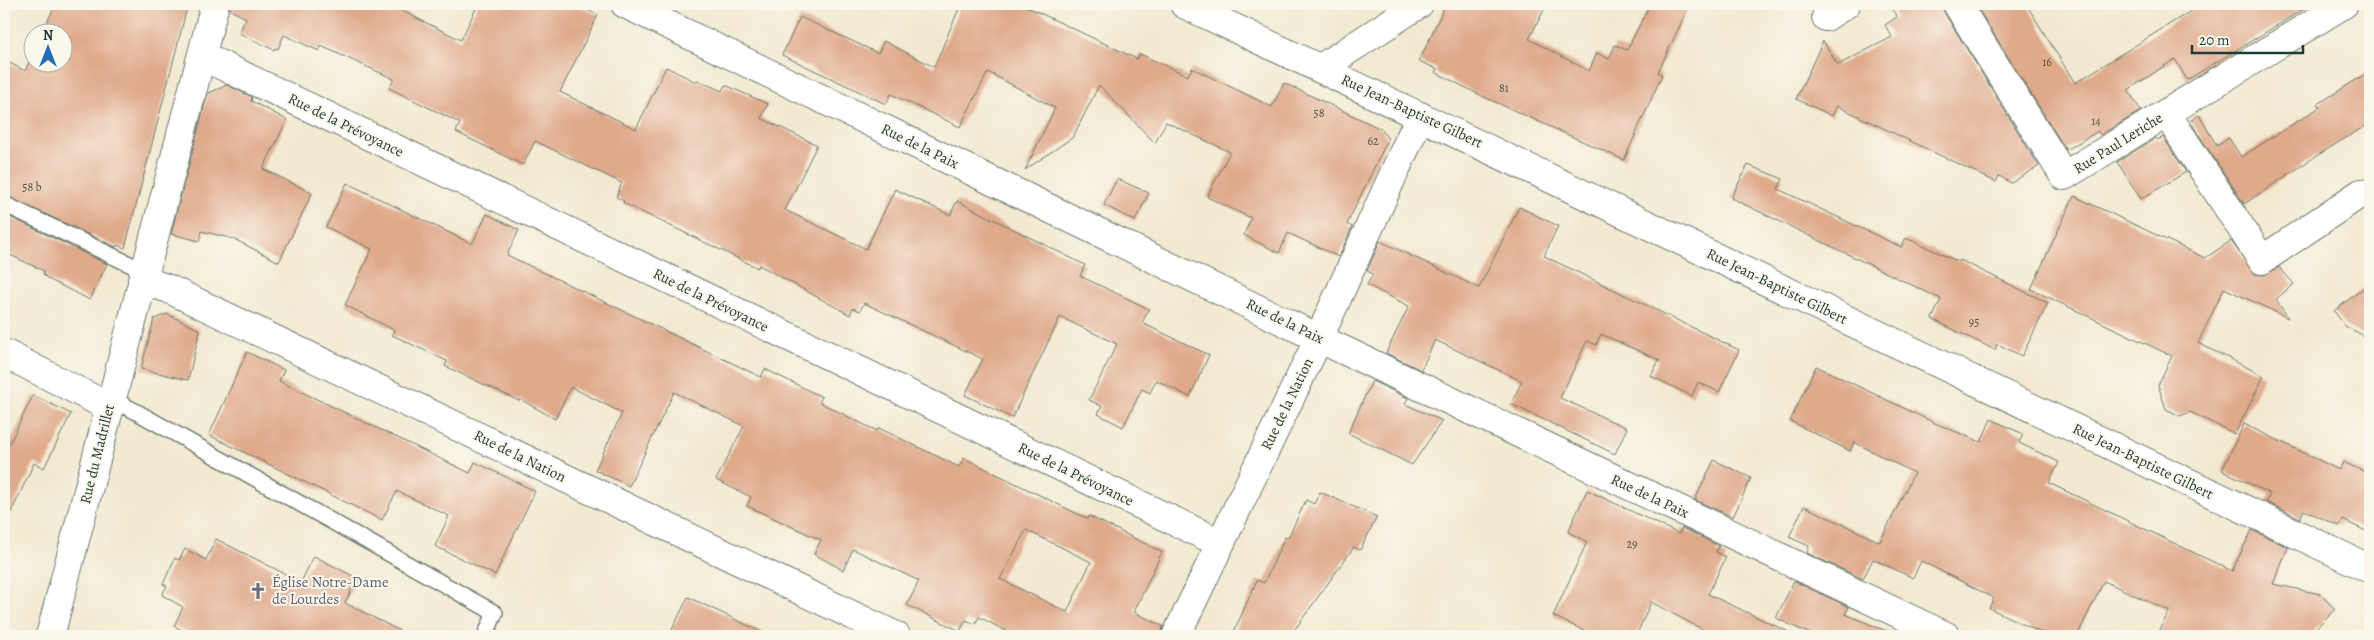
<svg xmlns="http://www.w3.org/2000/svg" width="2374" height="640" viewBox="0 0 2374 640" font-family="Alegreya,serif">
<rect width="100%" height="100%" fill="#fbf7ec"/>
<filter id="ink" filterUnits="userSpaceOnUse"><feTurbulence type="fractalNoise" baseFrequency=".02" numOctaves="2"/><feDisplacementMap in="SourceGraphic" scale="10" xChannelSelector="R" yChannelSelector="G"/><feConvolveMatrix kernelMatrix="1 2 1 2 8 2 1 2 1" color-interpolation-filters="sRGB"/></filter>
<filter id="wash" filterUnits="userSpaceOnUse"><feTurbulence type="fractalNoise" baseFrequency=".0096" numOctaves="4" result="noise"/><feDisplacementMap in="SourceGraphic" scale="20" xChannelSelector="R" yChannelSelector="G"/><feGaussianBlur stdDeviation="1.12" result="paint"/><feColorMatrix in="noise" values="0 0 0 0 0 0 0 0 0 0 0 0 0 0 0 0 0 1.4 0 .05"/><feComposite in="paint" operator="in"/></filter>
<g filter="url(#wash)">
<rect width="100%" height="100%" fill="#f2e9d0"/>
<g id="blocks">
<g fill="#dfa98a" fill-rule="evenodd">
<path d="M 56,4 L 188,4 L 125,248 L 117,245 L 116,247 L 4,195 L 4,60 L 25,71 L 32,55 L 32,62 L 62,62 L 62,32 L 42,32 Z"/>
<path d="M 230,4 L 388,4 L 461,40 L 478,4 L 575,4 L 598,15 L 560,92 L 636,129 L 666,67 L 696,82 L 697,80 L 722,91 L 725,85 L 768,104 L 761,118 L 817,145 L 785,210 L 866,249 L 895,189 L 950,215 L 957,201 L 1085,265 L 1080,276 L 1149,309 L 1142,323 L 1209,355 L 1190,397 L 1156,380 L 1150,393 L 1142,389 L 1123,427 L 1098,414 L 1102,406 L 1089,400 L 1117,344 L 1060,317 L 1012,418 L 965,395 L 983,359 L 864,303 L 860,311 L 853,308 L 850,315 L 759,265 L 758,268 L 623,203 L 624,201 L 616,197 L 622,183 L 535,141 L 523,165 L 456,132 L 460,123 L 389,88 L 394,79 L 321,46 L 319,51 L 284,35 L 278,49 L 275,48 L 274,50 L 239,33 L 246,18 L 230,10 Z"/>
<path d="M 961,4 L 1021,4 L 1137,59 L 1140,54 L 1188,76 L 1192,68 L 1272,107 L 1284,83 L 1381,129 L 1388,139 L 1347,224 L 1352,227 L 1339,257 L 1288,233 L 1279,253 L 1244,235 L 1251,218 L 1207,197 L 1230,152 L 1166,122 L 1155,143 L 1099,85 L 1073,137 L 1025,170 L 1055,108 L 988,72 L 960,127 L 891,94 L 886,104 L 782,55 L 800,17 L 878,53 L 884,41 L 934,67 Z"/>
<path d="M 1446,4 L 1547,4 L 1529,39 L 1589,71 L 1597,53 L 1609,59 L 1615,45 L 1627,50 L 1650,4 L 1690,4 L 1658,72 L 1662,75 L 1624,160 L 1482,96 L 1435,72 L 1437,69 L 1419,61 Z"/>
<path d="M 1889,4 L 1942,4 L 1944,12 L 2039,166 L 2011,183 L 1999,176 L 1996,182 L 1837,106 L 1832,116 L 1796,99 L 1823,41 L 1838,65 L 1892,37 L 1885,25 L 1897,17 Z"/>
<path d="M 1975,4 L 2026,4 L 2075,83 L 2202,4 L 2312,4 L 2187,80 L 2175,59 L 2128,90 L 2141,111 L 2100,135 L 2098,131 L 2066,150 Z"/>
<path d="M 2370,71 L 2370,123 L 2310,160 L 2244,204 L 2190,121 L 2199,115 L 2217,146 L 2229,138 L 2241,157 L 2320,107 L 2318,104 Z"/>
<path d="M 227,85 L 252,97 L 251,101 L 287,120 L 263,169 L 312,193 L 279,262 L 234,239 L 202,231 L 200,241 L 171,234 L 207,96 L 209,93 Z"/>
<path d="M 2163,137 L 2186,172 L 2141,199 L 2117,162 L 2156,138 L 2158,140 Z"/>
<path d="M 1748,165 L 1783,179 L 1778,189 L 1901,247 L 1906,238 L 1959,262 L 1960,260 L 2048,303 L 2022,356 L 1997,344 L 1995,350 L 1932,319 L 1941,299 L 1731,198 Z"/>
<path d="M 1117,179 L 1149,193 L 1135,221 L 1104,205 Z"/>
<path d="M 347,183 L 472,244 L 487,214 L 519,230 L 507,255 L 761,377 L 765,369 L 822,397 L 819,402 L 877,431 L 879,428 L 959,467 L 964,458 L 1088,519 L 1089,516 L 1162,552 L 1134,612 L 1163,626 L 1161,636 L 1016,636 L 979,617 L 975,624 L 966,620 L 960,631 L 907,605 L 919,581 L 853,549 L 843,570 L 814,554 L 821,540 L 747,506 L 751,497 L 716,480 L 744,426 L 674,392 L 629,486 L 595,470 L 622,413 L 571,387 L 555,419 L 520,399 L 519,401 L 445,366 L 447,361 L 392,335 L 394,330 L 345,305 L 372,249 L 326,227 ZM 1026,530 L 1091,562 L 1067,612 L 1000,579 Z"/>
<path d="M 2074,196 L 2205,258 L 2231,241 L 2255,274 L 2264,275 L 2279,267 L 2294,284 L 2276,299 L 2288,318 L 2224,288 L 2198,343 L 2264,376 L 2235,434 L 2190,412 L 2180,416 L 2166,409 L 2158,385 L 2172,356 L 2031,289 Z"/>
<path d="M 1519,207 L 1558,226 L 1544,256 L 1739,350 L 1719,392 L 1698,382 L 1692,396 L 1651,376 L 1659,360 L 1601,334 L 1596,345 L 1587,341 L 1560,398 L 1627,428 L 1615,454 L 1511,404 L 1522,381 L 1435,340 L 1421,370 L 1386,353 L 1409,306 L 1367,285 L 1373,274 L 1367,271 L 1380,241 L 1479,288 Z"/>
<path d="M 4,214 L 107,264 L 90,300 L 48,279 L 43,274 L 44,271 L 4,252 Z"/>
<path d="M 2370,283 L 2370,339 L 2345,326 L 2334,311 Z"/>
<path d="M 167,314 L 200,330 L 188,380 L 141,369 L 154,319 Z"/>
<path d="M 247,352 L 284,370 L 279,381 L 377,428 L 470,473 L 475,462 L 535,491 L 495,575 L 435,546 L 449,516 L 397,491 L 382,520 L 209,435 Z"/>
<path d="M 1816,366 L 1937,424 L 1981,442 L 1991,419 L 2023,434 L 2019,443 L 2059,462 L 2049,483 L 2232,571 L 2252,530 L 2288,547 L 2273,584 L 2320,594 L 2335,609 L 2308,636 L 2157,636 L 2169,611 L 2104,581 L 2077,636 L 2048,636 L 1989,608 L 1994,598 L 1921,561 L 1913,578 L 1873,559 L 1863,579 L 1807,553 L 1809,546 L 1789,537 L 1804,506 L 1880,542 L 1914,473 L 1854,442 L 1850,451 L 1790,421 Z"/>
<path d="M 1372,381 L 1408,398 L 1405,404 L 1442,421 L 1412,465 L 1348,433 Z"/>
<path d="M 33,395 L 71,414 L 44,468 L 34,463 L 4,528 L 4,455 Z"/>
<path d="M 2244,424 L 2339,470 L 2343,462 L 2370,474 L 2370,533 L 2343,520 L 2339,526 L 2304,510 L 2300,518 L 2266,502 L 2270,494 L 2222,470 Z"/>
<path d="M 1714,460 L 1751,478 L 1733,517 L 1695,500 Z"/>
<path d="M 1587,490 L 1679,534 L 1682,528 L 1719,546 L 1716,552 L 1726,557 L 1708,594 L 1797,636 L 1715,636 L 1651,602 L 1636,636 L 1595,636 L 1553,616 L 1587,542 L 1568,532 Z"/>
<path d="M 1320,492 L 1377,517 L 1360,550 L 1354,547 L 1290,636 L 1232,636 L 1257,580 L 1264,583 L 1285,537 L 1288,538 L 1306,500 L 1314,504 Z"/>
<path d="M 216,539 L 301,582 L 314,556 L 357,578 L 345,603 L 410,636 L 194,636 L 174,626 L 183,607 L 162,595 L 167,586 L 163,584 L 175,558 L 179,560 L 185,549 L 206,560 Z"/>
<path d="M 1794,581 L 1849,607 L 1845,614 L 1898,636 L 1815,636 L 1776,618 Z"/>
<path d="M 688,597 L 770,636 L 669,636 Z"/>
</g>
</g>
</g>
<g filter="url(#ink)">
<use href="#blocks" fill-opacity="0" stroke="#69796b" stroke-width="1"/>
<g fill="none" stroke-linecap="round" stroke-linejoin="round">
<g stroke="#69796b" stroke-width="18">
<g id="service">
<path d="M 4,204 L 144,271"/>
<path d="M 111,399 L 135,411 L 495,613 L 485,636"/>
</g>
</g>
<g stroke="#69796b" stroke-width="30">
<g id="minor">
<path d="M 625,4 L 1339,348 L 1946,636"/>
<path d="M 1184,4 L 2370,569"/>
<path d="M 1957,4 L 2064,176 L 2344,4"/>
<path d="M 1826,17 L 1846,4"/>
<path d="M 202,56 L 1220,543"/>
<path d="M 1321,68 L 1419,4"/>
<path d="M 2166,113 L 2262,260 L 2361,193"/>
<path d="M 142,280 L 169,289 L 896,636"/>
<path d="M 4,353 L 109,407"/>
<path d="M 50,636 L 215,4"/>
<path d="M 1176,636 L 1319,338 L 1420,116"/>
</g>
</g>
<use href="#service" stroke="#fff" stroke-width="15"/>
<use href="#minor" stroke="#fff" stroke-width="28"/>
</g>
</g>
<defs>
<g id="church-bare" transform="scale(1.35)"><path d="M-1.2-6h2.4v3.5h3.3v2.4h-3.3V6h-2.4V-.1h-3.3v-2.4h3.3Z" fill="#6b7280" stroke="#fbf7ec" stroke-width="2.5" paint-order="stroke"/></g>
</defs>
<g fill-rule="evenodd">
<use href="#church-bare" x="258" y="591"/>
</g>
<g text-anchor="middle" stroke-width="4" stroke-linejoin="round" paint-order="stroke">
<g font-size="12" fill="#4f584a">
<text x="2047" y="66">16</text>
<text x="1504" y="92">81</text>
<text x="1319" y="117">58</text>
<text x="2096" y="125">14</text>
<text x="1373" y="145">62</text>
<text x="32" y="191">58 b</text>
<text x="1974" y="326">95</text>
<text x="1632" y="548">29</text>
</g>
<g font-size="15" fill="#1f3d34" stroke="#fbf7ec">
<text transform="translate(1412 111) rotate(25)" y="5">Rue Jean-Baptiste Gilbert</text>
<text transform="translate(346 125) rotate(26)" y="5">Rue de la Prévoyance</text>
<text transform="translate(2118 143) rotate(-32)" y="5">Rue Paul Leriche</text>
<text transform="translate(920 146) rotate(26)" y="5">Rue de la Paix</text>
<text transform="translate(1777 286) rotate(26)" y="5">Rue Jean-Baptiste Gilbert</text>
<text transform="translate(711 300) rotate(26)" y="5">Rue de la Prévoyance</text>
<text transform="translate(1285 321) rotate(26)" y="5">Rue de la Paix</text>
<text transform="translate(1287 404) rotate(-64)" y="5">Rue de la Nation</text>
<text transform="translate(97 454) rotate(-76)" y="5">Rue du Madrillet</text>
<text transform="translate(520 456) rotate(26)" y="5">Rue de la Nation</text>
<text transform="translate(2143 461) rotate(26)" y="5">Rue Jean-Baptiste Gilbert</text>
<text transform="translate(1076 474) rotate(26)" y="5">Rue de la Prévoyance</text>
<text transform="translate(1650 496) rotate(25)" y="5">Rue de la Paix</text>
</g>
<g font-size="15" fill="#5b616d" stroke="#fbf7ec" text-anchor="start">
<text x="272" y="587">Église Notre-Dame<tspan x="272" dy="17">de Lourdes</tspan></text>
</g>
</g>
<rect width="2374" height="640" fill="none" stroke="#fbf7ec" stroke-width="20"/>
<g transform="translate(48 48)"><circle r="24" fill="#fbf7ec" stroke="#a3ada2"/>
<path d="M0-4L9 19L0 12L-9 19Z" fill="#1f6fb2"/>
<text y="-8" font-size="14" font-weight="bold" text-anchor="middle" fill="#1f3d34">N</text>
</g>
<path d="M2192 45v8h111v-8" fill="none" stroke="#1f3d34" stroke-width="2.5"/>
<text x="2199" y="45" font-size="15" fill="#1f3d34" stroke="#fbf7ec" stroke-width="4" paint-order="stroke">20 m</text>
</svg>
